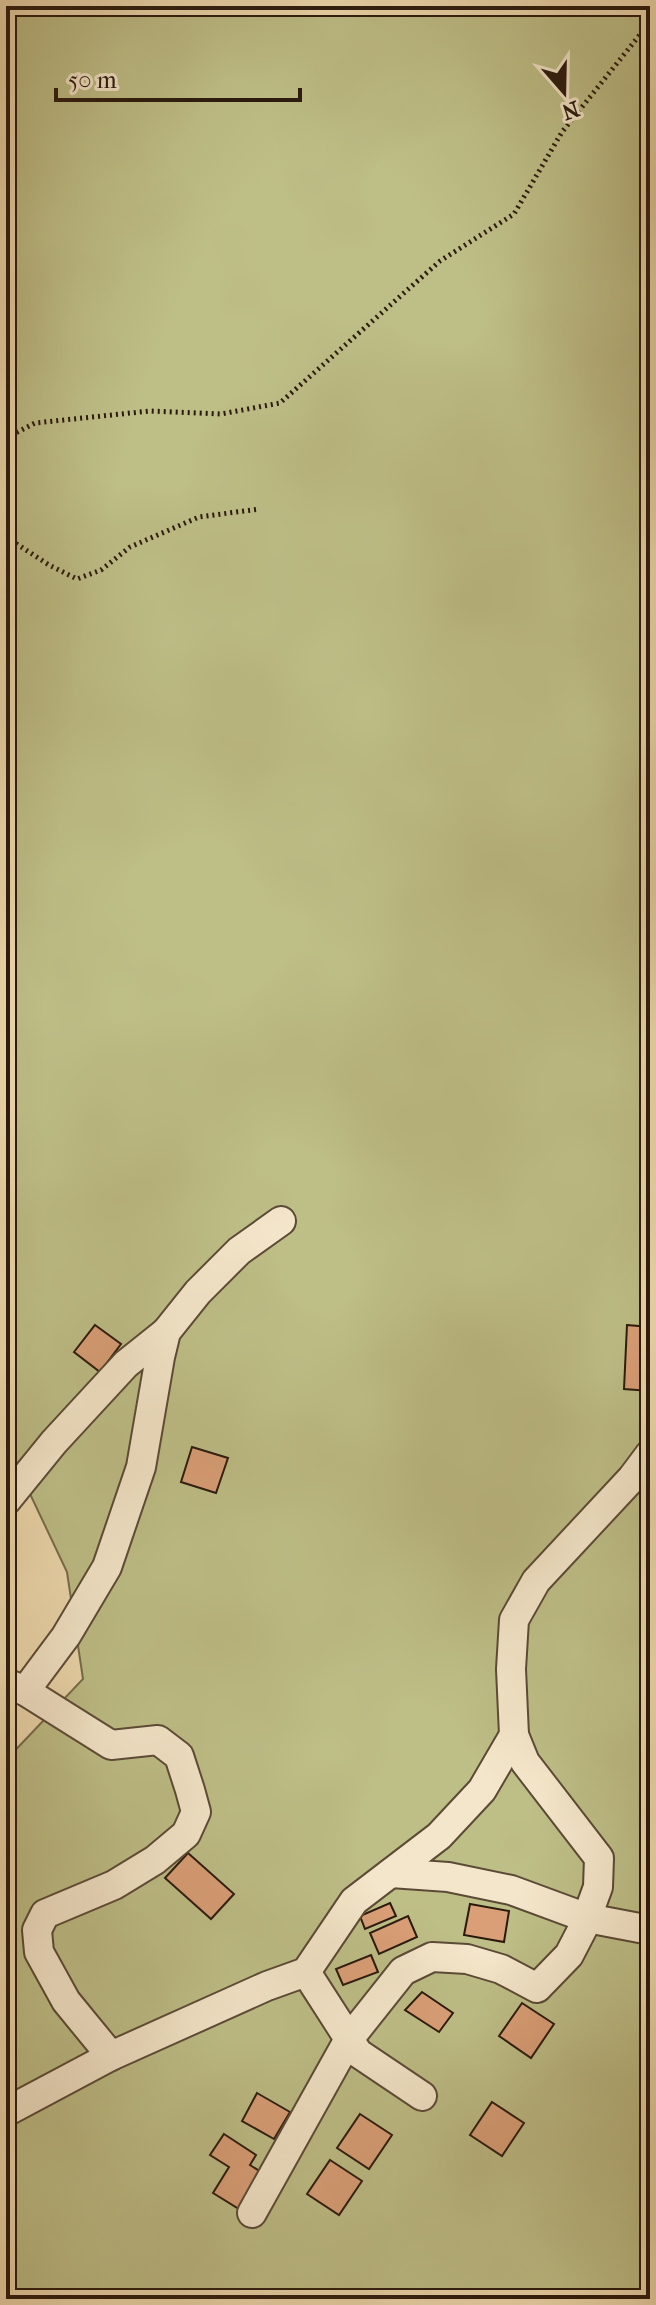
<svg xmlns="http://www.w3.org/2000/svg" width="656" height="2305" viewBox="0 0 656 2305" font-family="'IM FELL French Canon',serif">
<rect width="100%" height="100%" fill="#eed9ae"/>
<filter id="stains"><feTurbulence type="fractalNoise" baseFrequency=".0025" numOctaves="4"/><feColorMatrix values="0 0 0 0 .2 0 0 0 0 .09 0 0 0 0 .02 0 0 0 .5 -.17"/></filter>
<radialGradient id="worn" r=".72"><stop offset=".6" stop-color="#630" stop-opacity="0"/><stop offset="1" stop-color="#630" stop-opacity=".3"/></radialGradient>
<path fill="#bebe87" stroke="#746c4a" stroke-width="2" d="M 6,6 L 650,6 L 650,2299 L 6,2299 L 6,1760 L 83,1679 L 67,1572 L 13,1458 L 6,1454 Z"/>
<g fill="#da9f77" stroke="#2a1a0e" stroke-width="2">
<path d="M 95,1325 L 121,1344 L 100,1372 L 74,1352 Z"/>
<path d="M 627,1325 L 650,1327 L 650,1391 L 624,1389 Z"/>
<path d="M 192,1447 L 228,1458 L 216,1493 L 181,1482 Z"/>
<path d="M 188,1853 L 234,1894 L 211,1919 L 165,1878 Z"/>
<path d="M 390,1903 L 396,1916 L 365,1929 L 360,1916 Z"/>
<path d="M 470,1904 L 509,1911 L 504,1942 L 464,1935 Z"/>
<path d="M 408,1916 L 417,1937 L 379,1954 L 370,1933 Z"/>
<path d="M 371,1955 L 378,1972 L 343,1985 L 336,1969 Z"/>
<path d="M 422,1992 L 453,2013 L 439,2032 L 405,2010 Z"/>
<path d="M 522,2003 L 554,2024 L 531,2058 L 499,2036 Z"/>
<path d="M 257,2093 L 290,2112 L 274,2139 L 242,2121 Z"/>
<path d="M 492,2102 L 524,2123 L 502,2156 L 470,2135 Z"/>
<path d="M 360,2114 L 392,2135 L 369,2169 L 337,2148 Z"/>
<path d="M 224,2134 L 256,2155 L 250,2165 L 261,2172 L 239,2209 L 213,2193 L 229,2167 L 210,2155 Z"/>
<path d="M 330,2160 L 362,2181 L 339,2215 L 307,2194 Z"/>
</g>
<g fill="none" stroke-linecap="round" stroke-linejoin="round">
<g stroke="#5b4a36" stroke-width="32">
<g id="street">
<path d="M 6,1501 L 54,1442 L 126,1364 L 166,1332"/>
<path d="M 6,1683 L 25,1691 L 111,1745 L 158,1740 L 179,1756 L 190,1790 L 196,1812 L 186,1834 L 155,1860 L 114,1885 L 45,1914 L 37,1930 L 39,1952 L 66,2001 L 111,2056"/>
<path d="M 25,1691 L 66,1636 L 107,1567 L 141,1467 L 160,1357 L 166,1332 L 198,1292 L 239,1251 L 281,1221"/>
<path d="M 391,1873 L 448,1877 L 511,1890 L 587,1918 L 650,1930"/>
<path d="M 306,1972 L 358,2053 L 422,2096"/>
<path d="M 6,2112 L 111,2056 L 267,1986 L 306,1972 L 354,1901 L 439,1836 L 482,1790 L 514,1735 L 511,1669 L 514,1620 L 536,1581 L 632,1478 L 650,1454"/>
<path d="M 252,2213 L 349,2039 L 403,1971 L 432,1957 L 467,1959 L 501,1969 L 537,1988 L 569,1955 L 583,1928 L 598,1887 L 599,1858 L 525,1762 L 514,1735"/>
</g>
</g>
<g stroke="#2a1a0e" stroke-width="5" stroke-dasharray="2 4" stroke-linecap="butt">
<path d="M 6,438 L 35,423 L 150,411 L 221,414 L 280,403 L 440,261 L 514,214 L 562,132 L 650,22"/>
<path d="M 6,537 L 49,565 L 77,579 L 101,570 L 130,547 L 199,517 L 259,509"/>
</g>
<use href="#street" stroke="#f4e6ca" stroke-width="28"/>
</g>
<rect width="656" height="2305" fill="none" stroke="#eed9ae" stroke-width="32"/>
<rect x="8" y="8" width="640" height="2289" fill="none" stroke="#2a1a0e" stroke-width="4"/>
<rect x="16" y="16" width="624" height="2273" fill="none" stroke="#2a1a0e" stroke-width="2"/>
<g transform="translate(564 92) rotate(160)" stroke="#f4e6ca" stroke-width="6" paint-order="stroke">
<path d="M0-6L14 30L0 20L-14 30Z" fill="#2a1a0e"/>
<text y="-12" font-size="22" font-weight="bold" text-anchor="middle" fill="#2a1a0e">N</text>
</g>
<path d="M56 88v12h244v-12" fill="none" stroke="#2a1a0e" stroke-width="4"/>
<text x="68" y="88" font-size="24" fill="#2a1a0e" stroke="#f4e6ca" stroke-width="6" paint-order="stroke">50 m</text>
<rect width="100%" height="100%" filter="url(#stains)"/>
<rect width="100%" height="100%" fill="url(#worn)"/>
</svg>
